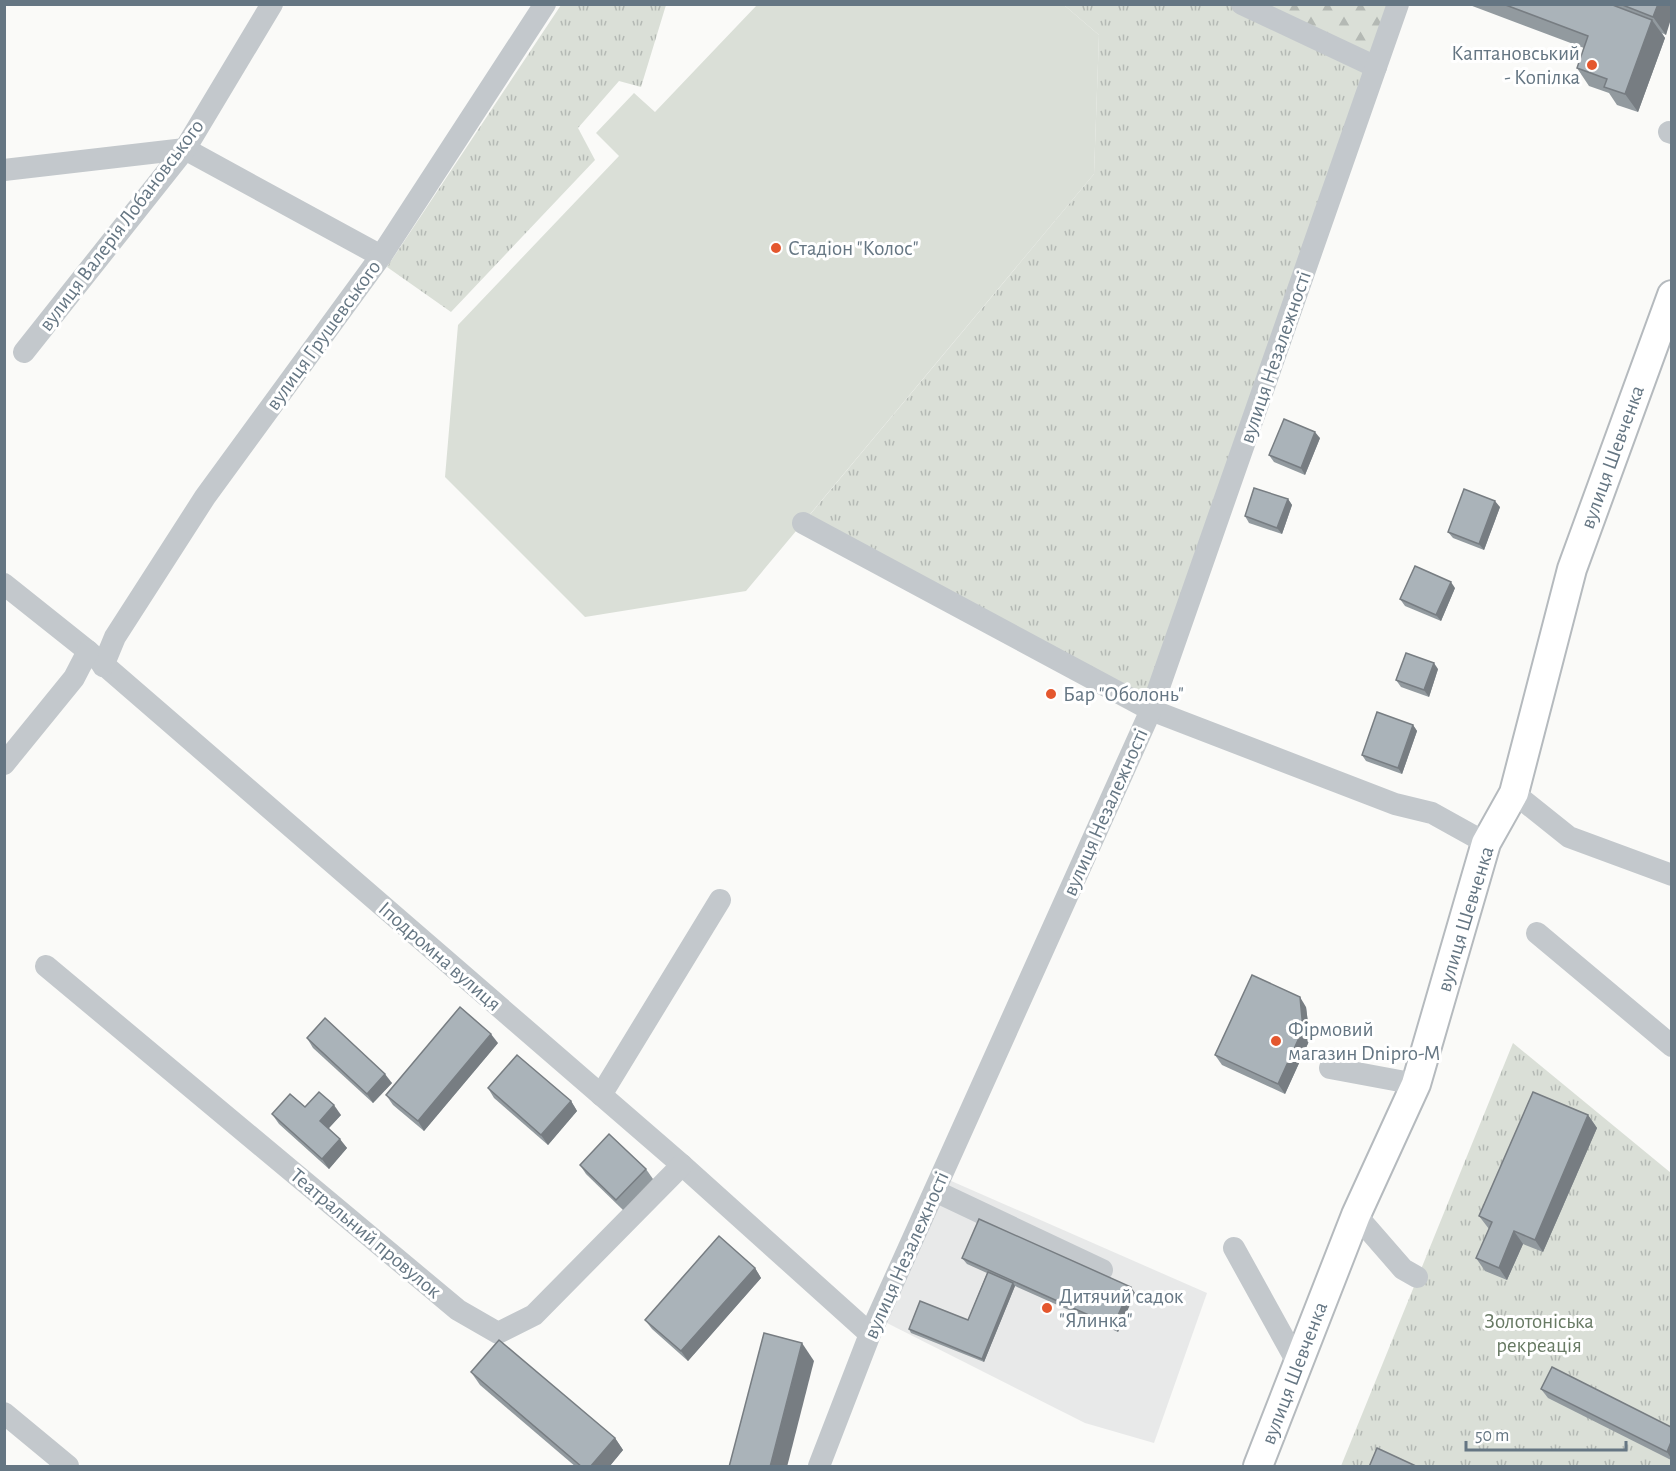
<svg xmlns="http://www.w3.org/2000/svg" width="1676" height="1471" viewBox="0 0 1676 1471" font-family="'Alegreya Sans',sans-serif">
<defs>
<pattern id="forest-firs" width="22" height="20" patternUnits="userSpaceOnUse" patternTransform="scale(1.5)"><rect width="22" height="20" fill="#dadfd7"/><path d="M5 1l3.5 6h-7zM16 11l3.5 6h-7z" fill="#b4b9b4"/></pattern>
<pattern id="park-tufts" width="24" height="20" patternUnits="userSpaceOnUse" patternTransform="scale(1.5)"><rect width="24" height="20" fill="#dadfd7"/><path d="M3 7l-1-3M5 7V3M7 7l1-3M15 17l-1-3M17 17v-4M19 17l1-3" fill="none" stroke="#b4b9b4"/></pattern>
</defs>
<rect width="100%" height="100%" fill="#fafaf8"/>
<path fill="#e8e9e9" d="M 949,1180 L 1207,1293 L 1154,1443 L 1085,1423 L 887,1323 Z"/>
<path fill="url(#forest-firs)" d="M 1243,5 L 1398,5 L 1376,67 Z"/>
<g fill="url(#park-tufts)">
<path d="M 561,5 L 666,5 L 641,87 L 619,81 L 578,128 L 595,160 L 451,312 L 387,267 Z"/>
<path d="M 1064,5 L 1242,5 L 1376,67 L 1151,710 L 803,523 L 1094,174 L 1099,35 Z"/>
<path d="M 1513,1043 L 1671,1173 L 1671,1466 L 1341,1466 Z"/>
</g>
<path fill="#dadfd7" d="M 757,5 L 1064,5 L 1099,35 L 1094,174 L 746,591 L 585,617 L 445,477 L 458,325 L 619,156 L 596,133 L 634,93 L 655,112 Z"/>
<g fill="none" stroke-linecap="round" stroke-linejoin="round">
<g stroke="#b5babe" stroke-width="32">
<path id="major" d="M 1258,1466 L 1356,1215 L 1416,1084 L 1486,843 L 1514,793 L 1572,569 L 1672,295"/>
</g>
<g stroke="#c3c8cc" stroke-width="22">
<path d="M 1242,4 L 1376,67"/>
<path d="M 1669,132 L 1672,133"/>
<path d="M 4,170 L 185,149 L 381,256"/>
<path d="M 24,352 L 185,149 L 272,4"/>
<path d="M 803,523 L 1151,710 L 1395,804 L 1432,813 L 1486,843"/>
<path d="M 4,584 L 88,651 L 682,1165 L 870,1334"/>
<path d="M 103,666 L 115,637 L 205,497 L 381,256 L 545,4"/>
<path d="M 4,764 L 74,678 L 88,651"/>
<path d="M 1514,793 L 1569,837 L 1672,875"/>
<path d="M 1537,933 L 1672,1046"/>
<path d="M 46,966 L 458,1310 L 498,1333 L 534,1315 L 682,1165"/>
<path d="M 1330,1068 L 1416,1084"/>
<path d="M 601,1095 L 720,900"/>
<path d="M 935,1191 L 1102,1270"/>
<path d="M 1356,1215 L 1403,1269 L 1417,1277"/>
<path d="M 1234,1248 L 1297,1362"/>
<path d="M 4,1413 L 68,1466"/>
<path d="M 819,1466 L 870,1334 L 1151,710 L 1398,4"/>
</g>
<use href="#major" stroke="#fff" stroke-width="28"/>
</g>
<g fill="#929a9f">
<path d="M 1467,4 L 1610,4 L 1616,7 L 1614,4 L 1671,4 L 1666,35 L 1662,33 L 1665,38 L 1638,112 L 1617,105 L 1609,93 L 1589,86 L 1577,68 L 1584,48 Z"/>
<path d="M 1320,438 L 1305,475 L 1274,462 L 1269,455 Z"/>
<path d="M 1288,499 L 1292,505 L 1282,534 L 1249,523 L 1245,516 Z"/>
<path d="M 1500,507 L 1484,550 L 1453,538 L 1448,532 Z"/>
<path d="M 1455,588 L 1441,621 L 1405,606 L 1400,599 Z"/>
<path d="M 1438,669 L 1429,697 L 1401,687 L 1396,680 Z"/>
<path d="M 1413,725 L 1417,731 L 1402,774 L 1366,761 L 1362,755 Z"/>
<path d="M 1306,1007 L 1310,1039 L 1285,1094 L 1222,1065 L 1215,1055 Z"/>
<path d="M 307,1038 L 392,1083 L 373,1103 L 313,1048 Z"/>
<path d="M 498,1043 L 424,1131 L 393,1105 L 386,1095 Z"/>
<path d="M 488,1088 L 571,1101 L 577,1111 L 548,1145 L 494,1098 Z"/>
<path d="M 305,1107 L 341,1115 L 329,1128 L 347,1148 L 329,1169 L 279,1124 L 272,1114 Z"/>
<path d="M 1588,1115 L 1597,1128 L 1543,1252 L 1523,1244 L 1507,1280 L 1485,1271 L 1476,1258 L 1489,1229 L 1479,1216 Z"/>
<path d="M 580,1165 L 646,1169 L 653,1179 L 623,1210 L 586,1174 Z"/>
<path d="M 962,1258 L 1135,1293 L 1118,1332 L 1015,1286 L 984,1362 L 911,1333 L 909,1329 L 968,1320 L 987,1273 L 967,1264 Z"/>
<path d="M 755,1268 L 761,1278 L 688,1361 L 652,1329 L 645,1320 Z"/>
<path d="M 471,1372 L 615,1438 L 623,1450 L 609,1467 L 576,1467 L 480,1385 Z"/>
<path d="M 1541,1389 L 1671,1427 L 1671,1460 L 1548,1398 Z"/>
</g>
<g fill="#777d82">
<path d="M 1658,4 L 1671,4 L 1671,19 L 1666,35 L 1653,17 Z"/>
<path d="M 1652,20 L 1665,38 L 1638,112 L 1625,94 Z"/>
<path d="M 1315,432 L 1320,438 L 1305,475 L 1301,468 Z"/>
<path d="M 1288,499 L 1292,505 L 1282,534 L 1277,528 Z"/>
<path d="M 1495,501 L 1500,507 L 1484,550 L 1479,544 Z"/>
<path d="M 1451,582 L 1455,588 L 1441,621 L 1436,615 Z"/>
<path d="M 1434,663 L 1438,669 L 1429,697 L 1424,690 Z"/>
<path d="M 1413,725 L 1417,731 L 1402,774 L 1398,768 Z"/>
<path d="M 1300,997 L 1306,1007 L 1310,1039 L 1285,1094 L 1278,1084 Z"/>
<path d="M 491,1034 L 498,1043 L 424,1131 L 418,1121 Z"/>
<path d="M 385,1074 L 392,1083 L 373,1103 L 367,1094 Z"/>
<path d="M 571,1101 L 577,1111 L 548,1145 L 541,1135 Z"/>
<path d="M 334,1105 L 341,1115 L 327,1130 L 320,1121 Z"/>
<path d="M 1588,1115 L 1597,1128 L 1543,1252 L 1535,1240 Z"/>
<path d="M 340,1139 L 347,1148 L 329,1169 L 322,1159 Z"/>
<path d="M 1514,1231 L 1523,1244 L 1507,1280 L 1499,1268 Z"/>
<path d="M 755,1268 L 761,1278 L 688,1361 L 681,1351 Z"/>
<path d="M 1013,1283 L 1015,1286 L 984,1362 L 982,1359 Z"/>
<path d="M 1131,1287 L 1135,1293 L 1118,1332 L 1113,1326 Z"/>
<path d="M 802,1343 L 814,1361 L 787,1467 L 770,1467 Z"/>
<path d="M 615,1438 L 623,1450 L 609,1467 L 590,1467 Z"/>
<path d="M 1671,1442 L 1671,1458 L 1667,1452 Z"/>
</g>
<g fill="#aab3b9" stroke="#777d82" stroke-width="1.5">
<path d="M 1503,4 L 1610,4 L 1652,20 L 1625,94 L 1604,87 L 1607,79 L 1577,68 L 1588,36 Z"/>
<path d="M 1620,4 L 1658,4 L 1653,17 Z"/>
<path d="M 1284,419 L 1315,432 L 1301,468 L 1269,455 Z"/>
<path d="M 1254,488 L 1288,499 L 1277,528 L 1245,516 Z"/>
<path d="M 1464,489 L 1495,501 L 1479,544 L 1448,532 Z"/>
<path d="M 1415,566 L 1451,582 L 1436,615 L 1400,599 Z"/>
<path d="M 1406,653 L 1434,663 L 1424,690 L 1396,680 Z"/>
<path d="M 1377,712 L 1413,725 L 1398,768 L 1362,755 Z"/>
<path d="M 1252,975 L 1300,997 L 1303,1029 L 1278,1084 L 1215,1055 Z"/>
<path d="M 460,1007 L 491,1034 L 418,1121 L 386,1095 Z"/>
<path d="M 325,1018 L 385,1074 L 367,1094 L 307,1038 Z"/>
<path d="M 517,1055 L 571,1101 L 541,1135 L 488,1088 Z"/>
<path d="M 319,1092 L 334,1105 L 320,1121 L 340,1139 L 322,1159 L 272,1114 L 290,1094 L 305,1107 Z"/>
<path d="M 1533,1092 L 1588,1115 L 1535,1240 L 1514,1231 L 1499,1268 L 1476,1258 L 1492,1222 L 1479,1216 Z"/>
<path d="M 609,1134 L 646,1169 L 616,1200 L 580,1165 Z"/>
<path d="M 979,1219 L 1131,1287 L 1113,1326 L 962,1258 Z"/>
<path d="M 719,1236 L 755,1268 L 681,1351 L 645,1320 Z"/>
<path d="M 988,1272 L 1013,1283 L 982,1359 L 909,1329 L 920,1301 L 968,1320 Z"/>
<path d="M 764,1333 L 802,1343 L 770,1467 L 729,1467 Z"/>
<path d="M 499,1340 L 615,1438 L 590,1467 L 582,1467 L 471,1372 Z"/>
<path d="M 1552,1367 L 1671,1427 L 1671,1442 L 1667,1452 L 1541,1389 Z"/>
<path d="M 1377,1448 L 1418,1467 L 1369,1467 Z"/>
</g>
<g fill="#e4572e" stroke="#fff" stroke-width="2">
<circle cx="1592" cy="65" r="6"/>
<circle cx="776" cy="248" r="6"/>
<circle cx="1051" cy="694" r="6"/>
<circle cx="1276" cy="1041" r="6"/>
<circle cx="1047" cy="1308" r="6"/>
</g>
<g text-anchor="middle" stroke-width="6" stroke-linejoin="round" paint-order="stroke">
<g font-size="21" fill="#657683" stroke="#fff" text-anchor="start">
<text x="1580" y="60" text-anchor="end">Каптановський<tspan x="1580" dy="24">- Копілка</tspan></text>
<text x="788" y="255">Стадіон "Колос"</text>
<text x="1063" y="701">Бар "Оболонь"</text>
<text x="1288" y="1036">Фірмовий<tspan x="1288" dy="24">магазин Dnipro-M</tspan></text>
<text x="1059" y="1303">Дитячий садок<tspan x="1059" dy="24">"Ялинка"</tspan></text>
</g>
<g font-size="21" fill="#657683" stroke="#fff">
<text transform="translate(121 225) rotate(-53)" y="7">вулиця Валерія Лобановського</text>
<text transform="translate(323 335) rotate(-54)" y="7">вулиця Грушевського</text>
<text transform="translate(1275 357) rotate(-71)" y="7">вулиця Незалежності</text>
<text transform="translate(1612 457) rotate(-70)" y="7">вулиця Шевченка</text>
<text transform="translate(1105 812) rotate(-66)" y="7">вулиця Незалежності</text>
<text transform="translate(1465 919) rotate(-73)" y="7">вулиця Шевченка</text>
<text transform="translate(440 956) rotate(41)" y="7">Іподромна вулиця</text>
<text transform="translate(366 1233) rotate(40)" y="7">Театральний провулок</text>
<text transform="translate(906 1255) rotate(-66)" y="7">вулиця Незалежності</text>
<text transform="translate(1294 1373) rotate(-69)" y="7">вулиця Шевченка</text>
</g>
<g font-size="21" fill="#687a64" stroke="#fff">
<text x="1539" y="1328">Золотоніська<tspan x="1539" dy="24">рекреація</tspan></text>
</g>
</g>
<rect width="1676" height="1471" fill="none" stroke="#657683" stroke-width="12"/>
<path d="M1466 1441v9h160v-9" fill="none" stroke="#657683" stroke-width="3"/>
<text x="1475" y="1441" font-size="18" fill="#657683" stroke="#ffffff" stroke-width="4.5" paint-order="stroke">50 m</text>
</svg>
